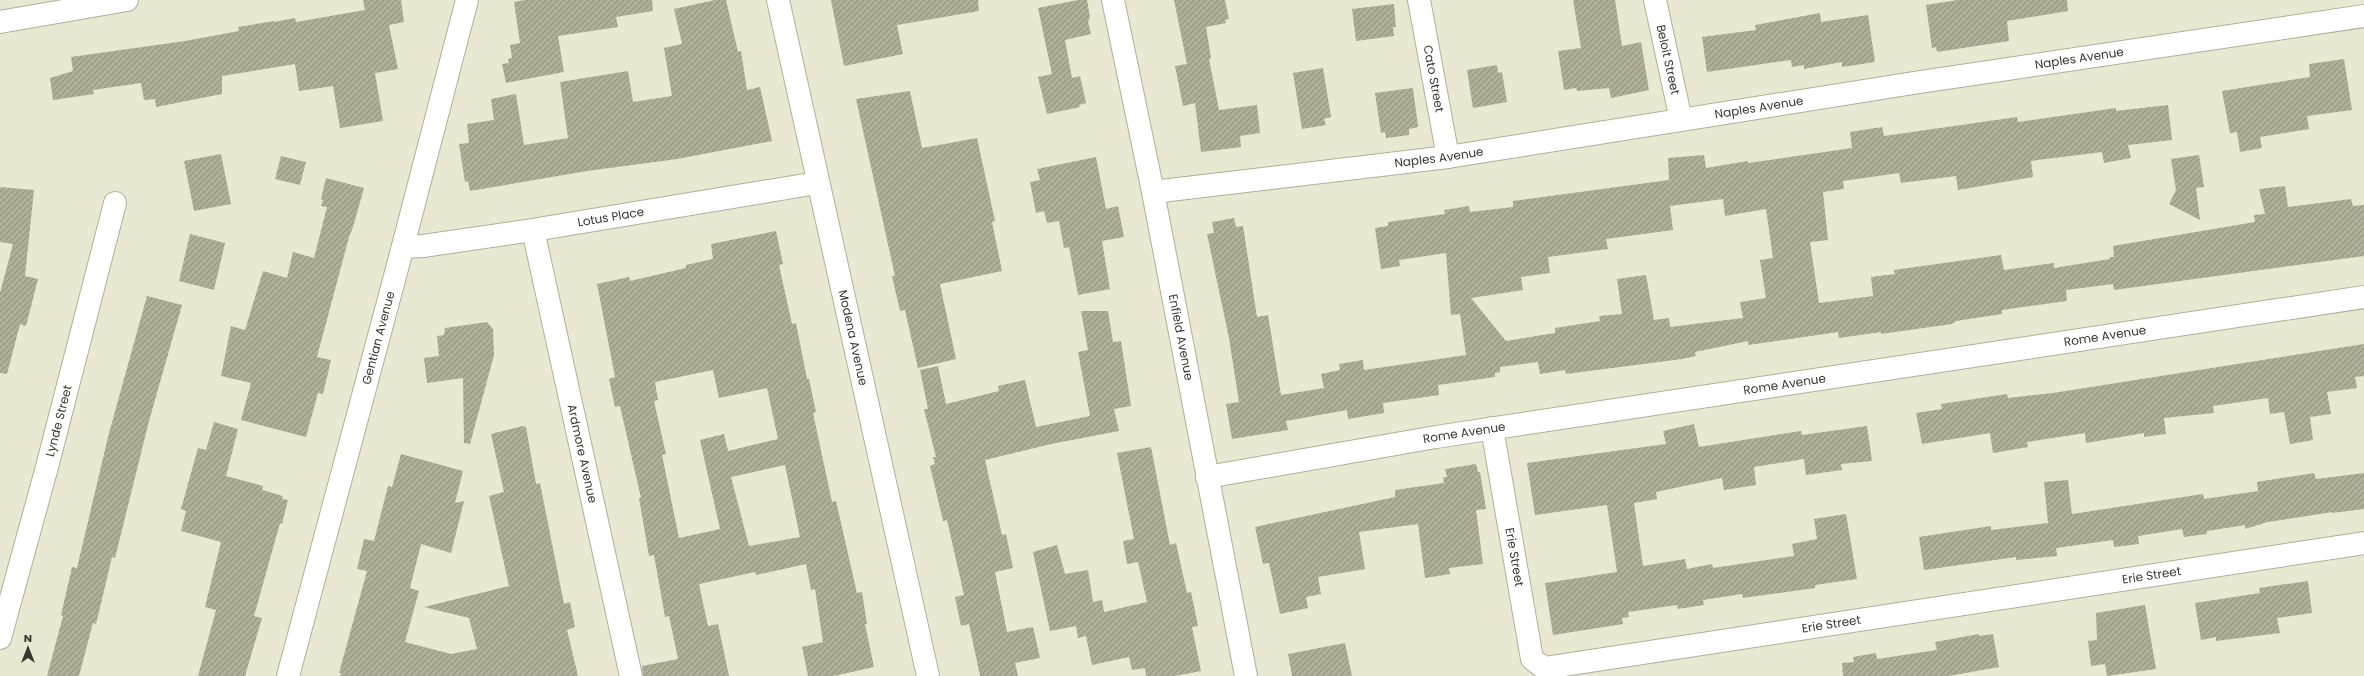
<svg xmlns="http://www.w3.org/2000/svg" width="2364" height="676" viewBox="0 0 2364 676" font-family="Poppins,sans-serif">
<defs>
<pattern id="building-hatch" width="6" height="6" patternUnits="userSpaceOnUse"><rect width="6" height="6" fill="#afae99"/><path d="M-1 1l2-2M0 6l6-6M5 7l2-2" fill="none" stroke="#8f8f7d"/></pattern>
</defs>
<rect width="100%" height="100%" fill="#e9e8d2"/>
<g fill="url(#building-hatch)" fill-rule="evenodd">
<path d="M 363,0 L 401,0 L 404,22 L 389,25 L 398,69 L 375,73 L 383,121 L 340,128 L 333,86 L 299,91 L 295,64 L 222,76 L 222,94 L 156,107 L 155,99 L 144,100 L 141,83 L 93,90 L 94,94 L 53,100 L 50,78 L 73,71 L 71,57 L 185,41 L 239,31 L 238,27 L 274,21 L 274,22 L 295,18 L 296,22 L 365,10 Z"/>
<path d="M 525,0 L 652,0 L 653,11 L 616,17 L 618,27 L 558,36 L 564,72 L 506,83 L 502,64 L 509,63 L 508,59 L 512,58 L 510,45 L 520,43 L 514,2 Z"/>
<path d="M 715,0 L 726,0 L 738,52 L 741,51 L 747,90 L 760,87 L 772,141 L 677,159 L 587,171 L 470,191 L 468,181 L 465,182 L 459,144 L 469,143 L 467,124 L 494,120 L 491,99 L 516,94 L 524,145 L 568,138 L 560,82 L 628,71 L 633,102 L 672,96 L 664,48 L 682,44 L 674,9 Z"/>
<path d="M 831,0 L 978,0 L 979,11 L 897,25 L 903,54 L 844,66 Z"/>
<path d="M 1078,0 L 1087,0 L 1090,17 L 1088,22 L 1091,34 L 1065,40 L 1072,78 L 1080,76 L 1086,103 L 1079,105 L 1080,107 L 1047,114 L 1038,77 L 1052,74 L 1038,8 Z"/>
<path d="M 1174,0 L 1225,0 L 1229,19 L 1225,20 L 1226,23 L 1206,27 L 1211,58 L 1209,59 L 1219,110 L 1257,105 L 1260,133 L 1240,136 L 1241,147 L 1201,152 L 1195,103 L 1183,106 L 1175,66 L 1187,64 Z"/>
<path d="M 1573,0 L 1615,0 L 1622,46 L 1641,42 L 1649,90 L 1611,98 L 1609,88 L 1577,91 L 1576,88 L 1564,90 L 1558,51 L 1581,48 Z"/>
<path d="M 1958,0 L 2067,0 L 2068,11 L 2007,21 L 2009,41 L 1937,52 L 1936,47 L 1932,48 L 1926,5 Z"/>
<path d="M 1394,4 L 1396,27 L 1393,27 L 1394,36 L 1356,41 L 1352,9 Z"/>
<path d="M 1820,13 L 1821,22 L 1868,15 L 1875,62 L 1842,67 L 1842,62 L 1804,69 L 1804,65 L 1792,67 L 1791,60 L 1707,72 L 1702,37 L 1756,30 L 1755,25 Z"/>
<path d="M 2344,59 L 2352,110 L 2307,116 L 2309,129 L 2260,137 L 2262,148 L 2240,152 L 2237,132 L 2230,133 L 2222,91 L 2310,77 L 2309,64 Z"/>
<path d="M 1497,65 L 1498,73 L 1502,72 L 1507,102 L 1473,108 L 1467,70 Z"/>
<path d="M 1323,68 L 1331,117 L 1324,119 L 1326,125 L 1302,129 L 1293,73 Z"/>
<path d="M 1413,88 L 1418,127 L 1409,129 L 1409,135 L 1386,138 L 1385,132 L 1381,133 L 1375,93 Z"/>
<path d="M 910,91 L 922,148 L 977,138 L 995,221 L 992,222 L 1002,271 L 940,284 L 956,359 L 918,368 L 905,310 L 900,311 L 892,276 L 895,276 L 856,99 Z"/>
<path d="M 2168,105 L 2172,140 L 2128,145 L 2131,158 L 2104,163 L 2102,152 L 2031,161 L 2033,177 L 1958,190 L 1956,176 L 1901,183 L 1899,173 L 1843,181 L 1844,189 L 1823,192 L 1828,240 L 1810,242 L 1819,303 L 1873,296 L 1871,277 L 1895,274 L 1894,270 L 2001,255 L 2004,270 L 2054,263 L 2054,268 L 2110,259 L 2110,257 L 2114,257 L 2113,246 L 2255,222 L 2254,215 L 2265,214 L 2259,189 L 2285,186 L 2288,207 L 2351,199 L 2353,206 L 2364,205 L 2364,256 L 2114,290 L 2113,284 L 2066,290 L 2067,301 L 2002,310 L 2002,314 L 1956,321 L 1952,324 L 1881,334 L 1881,332 L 1839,338 L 1838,332 L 1748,345 L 1748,341 L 1695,352 L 1696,356 L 1682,359 L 1566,374 L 1565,370 L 1540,374 L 1538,362 L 1500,367 L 1500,372 L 1495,373 L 1495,377 L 1438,385 L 1439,395 L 1383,403 L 1384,413 L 1348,419 L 1347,410 L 1286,421 L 1288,430 L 1232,439 L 1226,404 L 1239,402 L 1229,338 L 1207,234 L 1214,233 L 1212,222 L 1234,218 L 1236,227 L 1243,226 L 1257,317 L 1268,315 L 1281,395 L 1324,388 L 1321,374 L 1340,370 L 1339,364 L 1363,360 L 1364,370 L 1466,355 L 1460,314 L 1451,315 L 1446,253 L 1399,260 L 1400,266 L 1381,269 L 1375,228 L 1388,226 L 1388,222 L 1445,214 L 1444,210 L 1469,206 L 1470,212 L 1513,207 L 1513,201 L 1669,180 L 1668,158 L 1704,155 L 1706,168 L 1748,161 L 1748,163 L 1852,148 L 1850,132 L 1882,127 L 1884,136 L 2017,117 L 2018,122 L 2116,108 L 2116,111 ZM 1723,199 L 1725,216 L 1766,209 L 1773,258 L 1760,260 L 1766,298 L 1740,302 L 1743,318 L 1670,327 L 1669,318 L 1654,320 L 1646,275 L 1617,279 L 1622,314 L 1599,316 L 1600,321 L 1555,328 L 1555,333 L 1506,341 L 1471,298 L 1523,290 L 1521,277 L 1550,273 L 1548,257 L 1608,249 L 1606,239 L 1673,230 L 1670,206 Z"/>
<path d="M 221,154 L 231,204 L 194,211 L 184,161 Z"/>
<path d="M 2199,155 L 2204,187 L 2196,188 L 2200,220 L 2169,204 L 2176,190 L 2171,159 Z"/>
<path d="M 281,156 L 306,162 L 300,185 L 275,179 Z"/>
<path d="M 1096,157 L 1106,209 L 1118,206 L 1124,237 L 1102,241 L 1110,289 L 1078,295 L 1069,247 L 1064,248 L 1059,221 L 1047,223 L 1044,211 L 1036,213 L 1030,182 L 1040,180 L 1037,169 Z"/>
<path d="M 326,178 L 364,188 L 353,227 L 349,237 L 317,357 L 331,360 L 323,394 L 318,393 L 306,437 L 241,420 L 251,383 L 221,376 L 231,326 L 245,330 L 263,271 L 287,278 L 293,252 L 314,258 L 327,207 L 321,206 L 323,200 L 321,199 Z"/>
<path d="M 0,187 L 34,190 L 25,276 L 38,279 L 26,326 L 20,324 L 7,374 L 0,373 L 0,293 L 13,244 L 0,242 Z"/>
<path d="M 776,231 L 783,264 L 779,265 L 792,324 L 796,323 L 807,379 L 809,379 L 816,412 L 813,413 L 832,502 L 836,501 L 857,593 L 862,592 L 867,624 L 865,624 L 874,667 L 834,676 L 808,676 L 802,647 L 823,642 L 815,589 L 811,590 L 806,564 L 756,575 L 755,572 L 699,584 L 708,626 L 718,624 L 729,676 L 643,676 L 642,666 L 678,659 L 669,616 L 665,617 L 654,555 L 649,556 L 639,498 L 641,498 L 620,406 L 615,407 L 609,379 L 615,377 L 597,284 L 629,277 L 630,281 L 686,268 L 686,265 L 713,259 L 711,244 ZM 713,370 L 719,398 L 767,388 L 778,439 L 728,451 L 724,434 L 700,440 L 720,529 L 679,538 L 662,455 L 666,454 L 654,401 L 658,400 L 655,382 ZM 785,465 L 800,537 L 749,546 L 731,477 Z"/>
<path d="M 190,234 L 225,243 L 214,290 L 179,281 Z"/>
<path d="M 147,296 L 182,305 L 149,421 L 115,558 L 112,557 L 96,624 L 93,623 L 79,676 L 47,676 L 63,616 L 61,615 L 72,567 L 77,568 L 109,433 Z"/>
<path d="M 1081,311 L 1108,311 L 1113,342 L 1121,341 L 1131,406 L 1114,409 L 1119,431 L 1051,444 L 985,460 L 1002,535 L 1006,534 L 1013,568 L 995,572 L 1007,632 L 1033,627 L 1040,658 L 1015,663 L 1018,676 L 980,676 L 969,624 L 961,626 L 955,597 L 964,595 L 947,520 L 943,521 L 930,466 L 935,464 L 933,457 L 936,457 L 924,409 L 928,409 L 920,370 L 938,366 L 946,404 L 999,391 L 998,386 L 1025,380 L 1036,427 L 1090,416 L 1078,352 L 1088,350 Z"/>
<path d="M 487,322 L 493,329 L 494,355 L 470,444 L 464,443 L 463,378 L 427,383 L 424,358 L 439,356 L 437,336 L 444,335 L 445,328 Z"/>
<path d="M 2364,344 L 2364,376 L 2355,377 L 2357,388 L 2327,392 L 2331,414 L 2310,417 L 2313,440 L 2290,444 L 2284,412 L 2270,414 L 2268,398 L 2213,406 L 2214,413 L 2164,418 L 2166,434 L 2144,437 L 2144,433 L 2086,443 L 2085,433 L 2027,442 L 2028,447 L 1993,453 L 1990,433 L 1922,444 L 1916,413 L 1942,409 L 1941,404 L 2007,394 L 2008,398 L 2053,393 Z"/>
<path d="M 214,422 L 238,429 L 226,476 L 263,486 L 262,490 L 283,496 L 282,499 L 288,500 L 282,524 L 280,523 L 254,616 L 262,618 L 245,676 L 198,676 L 216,610 L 205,607 L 221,542 L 181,531 L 186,511 L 181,509 L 198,448 L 206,450 Z"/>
<path d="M 1694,424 L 1699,447 L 1801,431 L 1802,435 L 1867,426 L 1872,461 L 1841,464 L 1842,470 L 1806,475 L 1804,459 L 1754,467 L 1756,485 L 1724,490 L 1722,478 L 1656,492 L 1657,499 L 1634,503 L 1643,566 L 1685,559 L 1687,569 L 1712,564 L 1713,568 L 1794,556 L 1792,544 L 1817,539 L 1814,519 L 1846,514 L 1857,579 L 1815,585 L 1815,588 L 1743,598 L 1742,594 L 1703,600 L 1704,605 L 1678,609 L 1677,605 L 1628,612 L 1629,617 L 1622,618 L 1623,624 L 1553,635 L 1545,583 L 1617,572 L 1607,505 L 1535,515 L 1527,463 L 1666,444 L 1663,431 Z"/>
<path d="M 523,426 L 526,427 L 536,484 L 540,483 L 564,604 L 570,602 L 575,627 L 567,630 L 578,676 L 340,676 L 341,673 L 339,673 L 367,571 L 357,569 L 364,539 L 374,541 L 388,486 L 392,487 L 401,454 L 463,471 L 455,503 L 464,501 L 451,553 L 421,544 L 410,588 L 419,591 L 405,642 L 451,654 L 477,649 L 469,618 L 424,607 L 509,586 L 489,496 L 504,492 L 491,434 Z"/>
<path d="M 1151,447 L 1170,545 L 1176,543 L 1187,593 L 1191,592 L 1198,626 L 1192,627 L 1201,671 L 1175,676 L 1146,676 L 1145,668 L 1132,670 L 1129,657 L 1092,665 L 1086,636 L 1078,638 L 1076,626 L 1050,631 L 1033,552 L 1057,545 L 1065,574 L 1088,570 L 1093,602 L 1102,600 L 1104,612 L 1147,602 L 1138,562 L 1127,564 L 1123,541 L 1134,539 L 1117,453 Z"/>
<path d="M 1476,464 L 1478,472 L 1480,472 L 1486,509 L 1476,510 L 1483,564 L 1449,568 L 1450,574 L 1425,578 L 1418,524 L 1359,532 L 1365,569 L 1318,577 L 1321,594 L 1306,597 L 1308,608 L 1280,614 L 1269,563 L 1263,564 L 1255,527 L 1395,497 L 1395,490 L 1444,483 L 1443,477 L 1447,477 L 1445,469 Z"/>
<path d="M 2314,473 L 2316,479 L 2364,473 L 2364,509 L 2332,513 L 2332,512 L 2268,522 L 2245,529 L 2245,525 L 2207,531 L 2207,534 L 2184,537 L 2182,529 L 2138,536 L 2139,544 L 2114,547 L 2113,540 L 2056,548 L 2057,556 L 2016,560 L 2016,557 L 1924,570 L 1919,537 L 1991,526 L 1991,530 L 2048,523 L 2044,482 L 2068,480 L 2072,514 L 2203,494 L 2204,499 L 2258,491 L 2257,482 Z"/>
<path d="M 2308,581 L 2312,613 L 2277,618 L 2280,633 L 2216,641 L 2216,637 L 2201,640 L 2195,603 L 2260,593 L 2259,588 Z"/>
<path d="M 2145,605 L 2156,669 L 2107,676 L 2105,664 L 2091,666 L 2088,641 L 2097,640 L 2096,613 Z"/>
<path d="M 1979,634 L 1979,636 L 1993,634 L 1999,667 L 1949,676 L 1843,676 L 1842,663 L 1854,662 L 1853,657 L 1876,653 L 1877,659 L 1937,650 L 1935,642 Z"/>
<path d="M 1345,643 L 1352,676 L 1292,676 L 1288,654 Z"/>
</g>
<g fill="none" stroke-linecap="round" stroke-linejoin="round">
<g stroke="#b0af99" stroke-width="24">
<g id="minor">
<path id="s1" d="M 778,0 L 928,676"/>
<path id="s2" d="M 1113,0 L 1153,192 L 1246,676"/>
<path id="s3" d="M 1419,0 L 1448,157"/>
<path id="s4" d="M 1655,0 L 1681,120"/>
<path d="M 0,22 L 127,0"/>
<path id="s5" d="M 1153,192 L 1448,157 L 1920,82 L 2364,16"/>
<path id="s6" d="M 533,230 L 631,676"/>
<path id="s7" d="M 403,247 L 423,246 L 533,230 L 817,183"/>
<path id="s8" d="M 1492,428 L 1532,659 L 1544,668 L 2364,543"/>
<path id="s9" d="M 1207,477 L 1436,437 L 2364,297"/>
<path id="s10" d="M 0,638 L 47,467 L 115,203"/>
<path id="s11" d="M 288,676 L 398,265 L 467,0"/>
</g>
</g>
<use href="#minor" stroke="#fff" stroke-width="22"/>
</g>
<g text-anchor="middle" stroke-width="4" stroke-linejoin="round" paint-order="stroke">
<g font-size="12" fill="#38382f" stroke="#e9e8d2">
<text dy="4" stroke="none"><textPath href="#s5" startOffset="936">Naples Avenue</textPath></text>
<text dy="4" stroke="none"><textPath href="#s4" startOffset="61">Beloit Street</textPath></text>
<text dy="4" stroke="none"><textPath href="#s3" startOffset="80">Cato Street</textPath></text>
<text dy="4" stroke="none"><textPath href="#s5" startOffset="612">Naples Avenue</textPath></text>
<text dy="4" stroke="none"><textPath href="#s5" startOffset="288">Naples Avenue</textPath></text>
<text dy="4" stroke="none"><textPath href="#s7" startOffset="210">Lotus Place</textPath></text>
<text dy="4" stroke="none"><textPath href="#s9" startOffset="909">Rome Avenue</textPath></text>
<text dy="4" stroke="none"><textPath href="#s11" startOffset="350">Gentian Avenue</textPath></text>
<text dy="4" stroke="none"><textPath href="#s1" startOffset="346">Modena Avenue</textPath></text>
<text dy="4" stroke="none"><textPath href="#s2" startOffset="344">Enfield Avenue</textPath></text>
<text dy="4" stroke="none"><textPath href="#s9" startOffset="585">Rome Avenue</textPath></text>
<text dy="4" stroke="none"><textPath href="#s10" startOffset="225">Lynde Street</textPath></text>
<text dy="4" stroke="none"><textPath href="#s9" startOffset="261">Rome Avenue</textPath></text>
<text dy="4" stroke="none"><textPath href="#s6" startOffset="229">Ardmore Avenue</textPath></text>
<text dy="4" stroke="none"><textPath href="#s8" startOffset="131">Erie Street</textPath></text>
<text dy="4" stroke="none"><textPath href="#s8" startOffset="864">Erie Street</textPath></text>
<text dy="4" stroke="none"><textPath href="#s8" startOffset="540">Erie Street</textPath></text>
</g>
</g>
<g transform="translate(28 648)" stroke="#e9e8d2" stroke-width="3" paint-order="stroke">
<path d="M0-3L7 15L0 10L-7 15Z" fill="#38382f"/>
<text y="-6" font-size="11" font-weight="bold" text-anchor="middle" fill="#38382f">N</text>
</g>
</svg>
